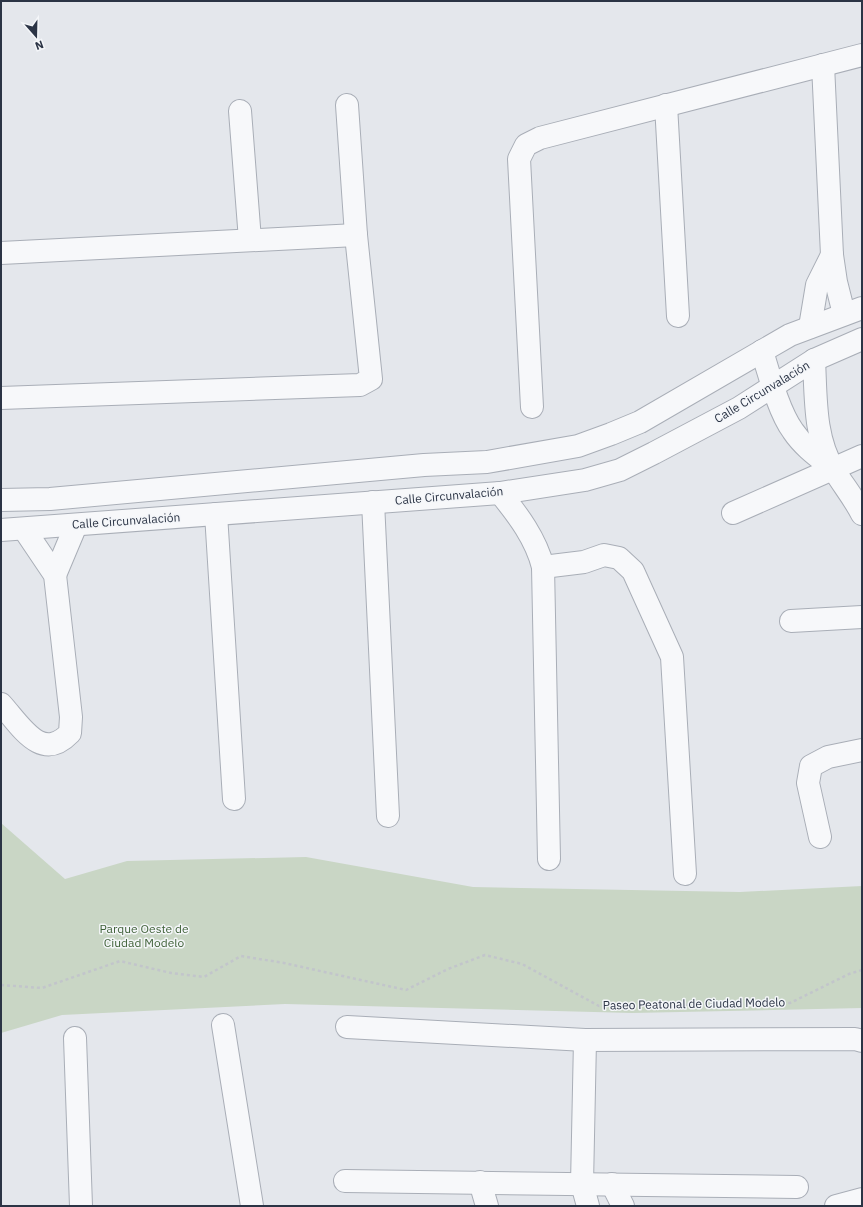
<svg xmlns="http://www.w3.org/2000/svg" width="863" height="1207" viewBox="0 0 863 1207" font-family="'IBM Plex Sans',sans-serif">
<rect width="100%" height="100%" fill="#e4e7ec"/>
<path fill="#c9d6c5" d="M 1,823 L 65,879 L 127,861 L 306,857 L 473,887 L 740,892 L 862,886 L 862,1008 L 632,1013 L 285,1004 L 62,1015 L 1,1033 Z"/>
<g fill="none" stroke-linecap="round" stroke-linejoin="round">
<g stroke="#a9aeb7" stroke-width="24">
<g id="minor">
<path d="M 823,65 L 832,255 L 836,282 L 844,314"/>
<path d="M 666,105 L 678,316"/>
<path d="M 240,111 L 250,240"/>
<path d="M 1,253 L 356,235"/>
<path d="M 810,327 L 817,285 L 832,255"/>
<path d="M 762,351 C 769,374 779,412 793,431 C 803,446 817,456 831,467"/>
<path d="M 814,360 C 816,397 814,438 834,470 C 843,485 854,498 862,514"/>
<path d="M 1,398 L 360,385 L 371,379 L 356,235 L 347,105"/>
<path d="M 532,407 L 519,159 L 526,145 L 540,138 L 862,55"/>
<path d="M 500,493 C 518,515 536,539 543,567 L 549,859"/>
<path d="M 1,500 L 50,499 L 424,465 L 487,462 L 578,446 L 611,434 L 640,422 L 790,335 L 862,308"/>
<path d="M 373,502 L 388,816"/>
<path d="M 733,513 L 862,456"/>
<path d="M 216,514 L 234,799"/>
<path d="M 1,530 L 500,493 L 585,480 L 620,470 L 654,453 L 739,408 L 814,360 L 862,339"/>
<path d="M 543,567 L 584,562 L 604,555 L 619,558 L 633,571 L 672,657 L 685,874"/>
<path d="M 55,575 L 76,525"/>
<path d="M 791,621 L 862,617"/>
<path d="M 1,704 C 21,726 41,763 70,733 L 71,717 L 55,575 L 24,529"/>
<path d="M 820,837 L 808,783 L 811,766 L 828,757 L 862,750"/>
<path d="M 223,1025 L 252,1206"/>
<path d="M 347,1027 L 585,1040 L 855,1039 L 862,1041"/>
<path d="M 75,1038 L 81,1206"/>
<path d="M 585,1040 L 582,1184 L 588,1206"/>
<path d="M 345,1181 L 797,1187"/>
<path d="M 480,1182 L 487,1206"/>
<path d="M 612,1184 L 623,1206"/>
<path d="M 836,1206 L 862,1199"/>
</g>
</g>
<path stroke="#c2c5cb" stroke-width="2.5" stroke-dasharray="3 3" stroke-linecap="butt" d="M 1,985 L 42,988 L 120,961 L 171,973 L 204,977 L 241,956 L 284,963 L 406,990 L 448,969 L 485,955 L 522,964 L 599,1006 L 790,1003 L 849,974 L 862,970"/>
<use href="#minor" stroke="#f7f8fa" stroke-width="22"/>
</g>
<g text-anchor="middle" stroke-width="3" stroke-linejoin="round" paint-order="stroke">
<g font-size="12" fill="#2b3445" stroke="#f4f6f9">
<text transform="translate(762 392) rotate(-31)" y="4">Calle Circunvalación</text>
<text transform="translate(449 496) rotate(-5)" y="4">Calle Circunvalación</text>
<text transform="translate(126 521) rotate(-4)" y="4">Calle Circunvalación</text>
<text transform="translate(694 1004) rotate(-1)" y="4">Paseo Peatonal de Ciudad Modelo</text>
</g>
<g font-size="12" fill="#3f6138" stroke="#f4f6f9">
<text x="144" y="933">Parque Oeste de<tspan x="144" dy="14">Ciudad Modelo</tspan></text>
</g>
</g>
<rect width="863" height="1207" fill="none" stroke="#2b3445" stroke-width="4"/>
<g transform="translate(36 36) rotate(160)" stroke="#f4f6f9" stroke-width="3" paint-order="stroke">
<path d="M0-3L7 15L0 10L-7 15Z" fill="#2b3445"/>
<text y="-6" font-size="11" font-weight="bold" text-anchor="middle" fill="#2b3445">N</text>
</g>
</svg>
